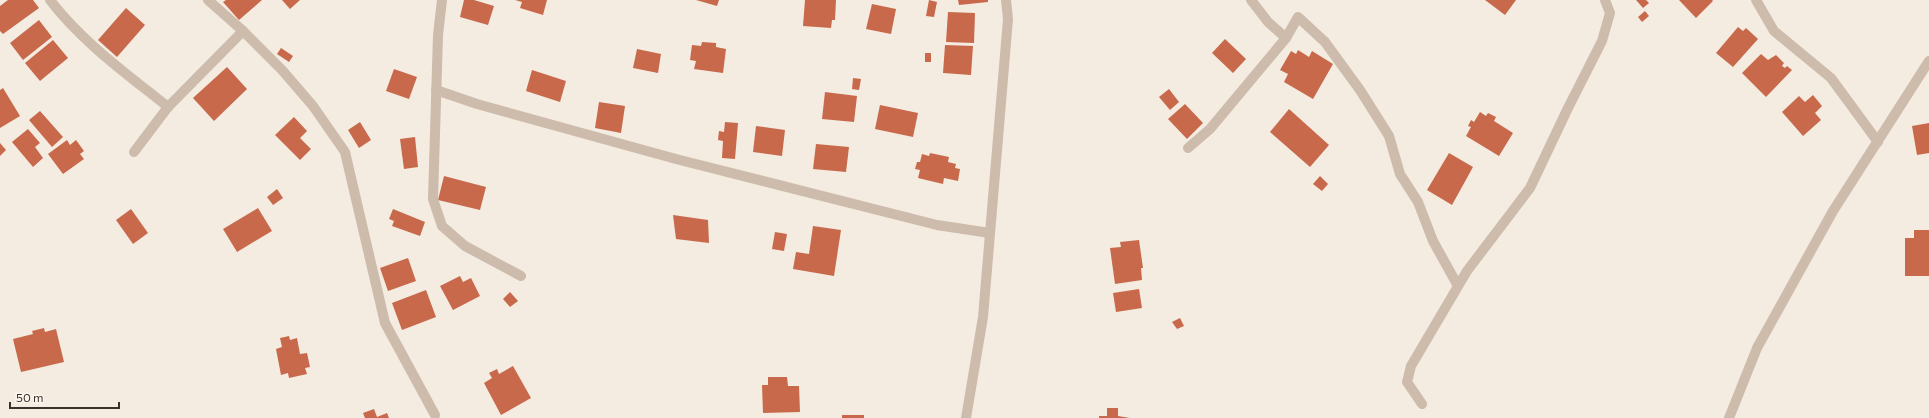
<svg xmlns="http://www.w3.org/2000/svg" width="1929" height="418" viewBox="0 0 1929 418" font-family="Commissioner,sans-serif">
<rect width="100%" height="100%" fill="#f4ebe1"/>
<g fill="#c8694b">
<path d="M 8,0 L 33,0 L 39,8 L 3,34 L 0,31 L 0,6 Z"/>
<path d="M 226,0 L 262,0 L 239,20 L 223,2 Z"/>
<path d="M 282,0 L 300,0 L 290,9 Z"/>
<path d="M 464,0 L 474,0 L 494,6 L 488,25 L 460,17 Z"/>
<path d="M 515,0 L 547,0 L 543,15 L 520,8 L 522,2 Z"/>
<path d="M 696,0 L 719,0 L 717,6 Z"/>
<path d="M 805,0 L 836,0 L 835,20 L 832,20 L 831,28 L 803,26 Z"/>
<path d="M 929,0 L 937,2 L 934,17 L 926,16 Z"/>
<path d="M 958,0 L 988,0 L 988,2 L 959,5 Z"/>
<path d="M 1485,0 L 1516,0 L 1505,15 Z"/>
<path d="M 1636,0 L 1646,0 L 1649,3 L 1643,8 Z"/>
<path d="M 1679,0 L 1712,0 L 1713,1 L 1696,18 Z"/>
<path d="M 872,4 L 896,9 L 891,34 L 866,29 Z"/>
<path d="M 126,8 L 145,25 L 117,57 L 98,40 Z"/>
<path d="M 1645,11 L 1649,16 L 1642,22 L 1638,17 Z"/>
<path d="M 948,12 L 975,13 L 974,43 L 946,42 Z"/>
<path d="M 39,20 L 52,37 L 23,60 L 10,43 Z"/>
<path d="M 1738,27 L 1743,31 L 1746,28 L 1758,39 L 1733,67 L 1716,53 Z"/>
<path d="M 1225,39 L 1246,59 L 1233,73 L 1212,53 Z"/>
<path d="M 53,40 L 68,58 L 40,81 L 25,63 Z"/>
<path d="M 702,42 L 716,43 L 716,47 L 726,49 L 723,73 L 694,69 L 696,61 L 690,60 L 692,45 L 701,46 Z"/>
<path d="M 945,45 L 973,46 L 971,75 L 943,73 Z"/>
<path d="M 281,48 L 293,56 L 289,62 L 277,54 Z"/>
<path d="M 637,49 L 661,54 L 658,73 L 633,68 Z"/>
<path d="M 1298,50 L 1309,57 L 1312,51 L 1333,64 L 1313,99 L 1284,82 L 1288,74 L 1280,70 L 1291,51 L 1296,54 Z"/>
<rect x="925" y="53" width="6" height="9"/>
<path d="M 1761,54 L 1768,60 L 1776,55 L 1784,63 L 1782,66 L 1785,68 L 1787,66 L 1792,70 L 1766,97 L 1742,73 Z"/>
<path d="M 227,67 L 247,89 L 214,121 L 193,98 Z"/>
<path d="M 394,69 L 417,77 L 409,99 L 386,91 Z"/>
<path d="M 532,70 L 566,81 L 560,102 L 526,91 Z"/>
<path d="M 853,78 L 861,79 L 859,90 L 852,89 Z"/>
<path d="M 3,88 L 20,116 L 0,128 L 0,90 Z"/>
<path d="M 1169,89 L 1179,102 L 1170,110 L 1159,97 Z"/>
<path d="M 825,92 L 857,96 L 854,122 L 822,119 Z"/>
<path d="M 1813,95 L 1822,106 L 1815,113 L 1821,120 L 1803,136 L 1782,112 L 1799,96 L 1805,102 Z"/>
<path d="M 599,102 L 625,106 L 621,133 L 595,128 Z"/>
<path d="M 1185,104 L 1203,123 L 1187,139 L 1168,119 Z"/>
<path d="M 880,105 L 918,113 L 913,137 L 875,129 Z"/>
<path d="M 1289,109 L 1329,145 L 1310,167 L 1270,132 Z"/>
<path d="M 40,111 L 63,137 L 52,147 L 29,120 Z"/>
<path d="M 1480,112 L 1486,116 L 1488,113 L 1496,117 L 1494,121 L 1513,133 L 1499,156 L 1466,136 L 1471,127 L 1468,126 L 1471,120 L 1474,122 Z"/>
<path d="M 294,117 L 307,131 L 300,138 L 311,149 L 300,160 L 275,135 Z"/>
<path d="M 360,122 L 371,140 L 359,148 L 348,130 Z"/>
<path d="M 725,122 L 738,123 L 735,159 L 722,158 L 723,141 L 718,140 L 719,131 L 724,132 Z"/>
<path d="M 1929,123 L 1929,153 L 1917,155 L 1912,126 Z"/>
<path d="M 756,126 L 785,130 L 782,156 L 753,152 Z"/>
<path d="M 28,129 L 40,143 L 35,147 L 43,158 L 33,167 L 12,142 Z"/>
<path d="M 415,137 L 418,167 L 404,169 L 400,139 Z"/>
<path d="M 67,140 L 70,145 L 76,140 L 84,151 L 80,154 L 84,159 L 63,174 L 48,154 Z"/>
<path d="M 0,143 L 6,150 L 0,156 Z"/>
<path d="M 816,144 L 849,147 L 846,172 L 813,169 Z"/>
<path d="M 930,153 L 949,157 L 948,162 L 956,164 L 955,168 L 960,169 L 958,181 L 944,178 L 943,184 L 918,178 L 920,170 L 915,169 L 917,162 L 920,162 L 922,154 L 929,156 Z"/>
<path d="M 1449,153 L 1473,167 L 1452,205 L 1427,190 Z"/>
<path d="M 444,176 L 486,187 L 480,210 L 438,200 Z"/>
<path d="M 1320,176 L 1328,184 L 1322,191 L 1313,184 Z"/>
<path d="M 277,189 L 283,198 L 273,205 L 267,197 Z"/>
<path d="M 258,208 L 272,231 L 237,252 L 223,229 Z"/>
<path d="M 131,209 L 148,233 L 133,244 L 116,220 Z"/>
<path d="M 393,209 L 425,222 L 420,236 L 392,226 L 394,221 L 389,219 Z"/>
<path d="M 673,215 L 708,220 L 709,243 L 676,239 Z"/>
<path d="M 813,226 L 841,230 L 834,276 L 793,269 L 796,252 L 809,254 Z"/>
<path d="M 1914,230 L 1929,230 L 1929,276 L 1905,276 L 1905,238 L 1914,238 Z"/>
<path d="M 775,232 L 787,234 L 784,251 L 772,249 Z"/>
<path d="M 1139,240 L 1143,268 L 1141,268 L 1142,280 L 1115,284 L 1110,248 L 1121,247 L 1120,242 Z"/>
<path d="M 408,258 L 416,281 L 388,291 L 380,268 Z"/>
<path d="M 460,276 L 463,282 L 471,278 L 480,296 L 453,310 L 440,286 Z"/>
<path d="M 1139,289 L 1142,308 L 1116,312 L 1113,293 Z"/>
<path d="M 426,290 L 436,317 L 402,330 L 392,303 Z"/>
<path d="M 510,292 L 518,301 L 510,307 L 503,299 Z"/>
<path d="M 1180,318 L 1184,326 L 1177,329 L 1172,322 Z"/>
<path d="M 44,328 L 45,332 L 56,329 L 64,362 L 21,372 L 13,339 L 33,334 L 32,331 Z"/>
<path d="M 289,336 L 290,340 L 297,338 L 300,354 L 307,353 L 310,367 L 305,368 L 307,374 L 289,378 L 288,373 L 281,375 L 276,349 L 282,347 L 280,338 Z"/>
<path d="M 513,366 L 531,398 L 501,415 L 484,383 L 492,378 L 489,373 L 497,369 L 499,374 Z"/>
<path d="M 768,377 L 787,377 L 788,386 L 799,386 L 800,412 L 763,413 L 762,385 L 768,385 Z"/>
<path d="M 1107,408 L 1118,408 L 1118,416 L 1130,418 L 1099,418 L 1099,416 L 1107,416 Z"/>
<path d="M 374,409 L 377,417 L 387,413 L 389,418 L 365,418 L 363,413 Z"/>
<rect x="842" y="415" width="22" height="3"/>
</g>
<g fill="none" stroke-linecap="round" stroke-linejoin="round">
<g stroke="#cdbbac" stroke-width="10">
<path d="M 50,0 C 82,42 127,74 168,107"/>
<path d="M 208,0 L 243,31 L 282,70 L 313,106 L 345,152 L 385,323 L 435,415"/>
<path d="M 442,0 L 438,35 L 433,199 L 442,226 L 465,246 L 521,276"/>
<path d="M 1756,0 L 1774,31 L 1831,78 L 1878,142"/>
<path d="M 1286,38 L 1298,17 L 1325,42 L 1360,90 L 1389,136 L 1400,174 L 1418,202 L 1433,241 L 1458,286"/>
<path d="M 436,90 L 477,104 L 676,159 L 937,225 L 990,233"/>
<path d="M 1188,148 L 1210,129 L 1286,38 L 1268,22 L 1251,0"/>
<path d="M 134,152 L 168,107 L 243,31"/>
<path d="M 1422,404 L 1407,382 L 1411,366 L 1467,271 L 1530,188 L 1568,108 L 1602,41 L 1610,13 L 1605,0"/>
<path d="M 966,418 L 983,317 L 1008,19 L 1006,0"/>
<path d="M 1729,418 L 1757,348 L 1833,211 L 1929,61"/>
</g>
</g>
<path d="M10 402v6h109v-6" fill="none" stroke="#3b302b" stroke-width="2"/>
<text x="16" y="402" font-size="12" fill="#3b302b" stroke="#fbf5ee" stroke-width="3" paint-order="stroke">50 m</text>
</svg>
